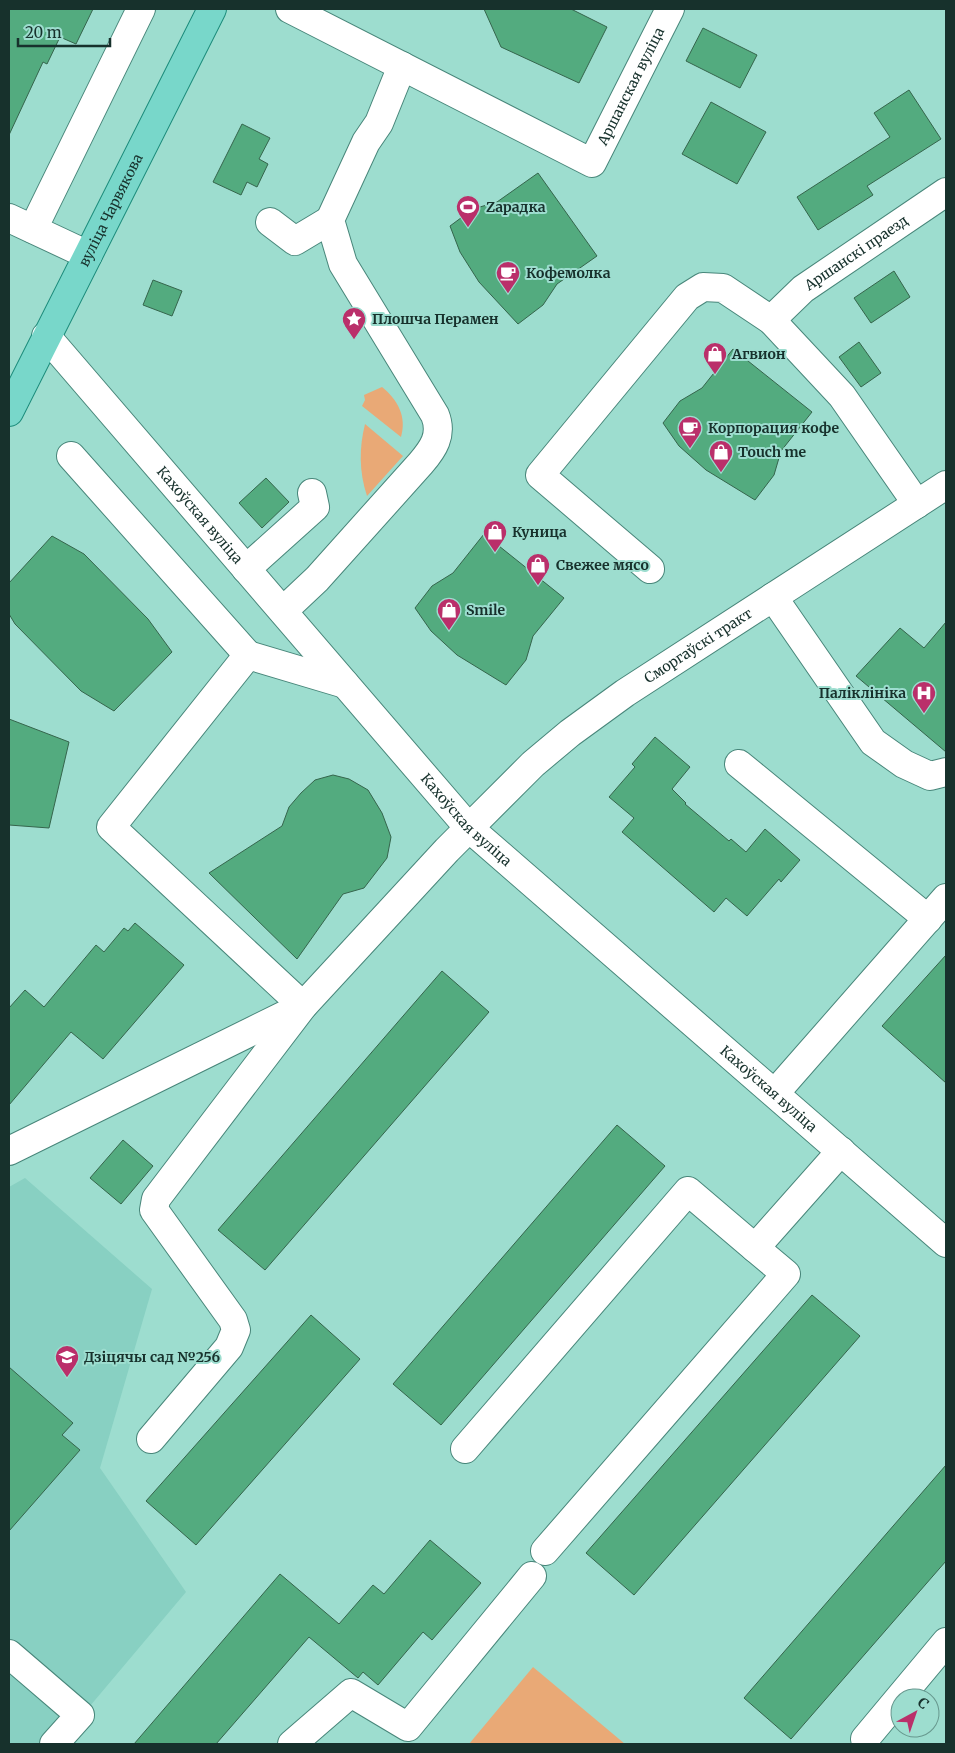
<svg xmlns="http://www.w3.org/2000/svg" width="955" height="1753" viewBox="0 0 955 1753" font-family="Merriweather,serif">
<rect width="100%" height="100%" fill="#9dddcf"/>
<path fill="#88d0c2" d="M 25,1178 L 152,1289 L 100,1468 L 186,1592 L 58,1744 L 9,1744 L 9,1187 Z"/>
<g fill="#e9a976">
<path d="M 382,387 C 398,400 407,417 401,437 L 362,406 L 365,400 L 364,395 Z"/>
<path d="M 365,424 L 403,456 L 367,496 C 359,472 359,448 365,424 Z"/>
<path d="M 533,1667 L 625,1744 L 469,1744 Z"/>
</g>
<g fill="#53ab7f" stroke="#35654c">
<path d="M 9,9 L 93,9 L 76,44 L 60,37 L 47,64 L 43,62 L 9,135 Z"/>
<path d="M 484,9 L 571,9 L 607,27 L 579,83 L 501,47 Z"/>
<path d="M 703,28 L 757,55 L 740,88 L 686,61 Z"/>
<path d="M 909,90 L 941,139 L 867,186 L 873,195 L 818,230 L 797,197 L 890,137 L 874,113 Z"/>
<path d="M 711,102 L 766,132 L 737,184 L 682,154 Z"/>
<path d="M 242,124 L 270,138 L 259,159 L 268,164 L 257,187 L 247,182 L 241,195 L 213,182 Z"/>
<path d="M 538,173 L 597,256 L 557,284 L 543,305 L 518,324 L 479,282 L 460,252 L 450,226 L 473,209 L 497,202 Z"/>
<path d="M 894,271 L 910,297 L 871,323 L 854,298 Z"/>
<path d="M 153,280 L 182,291 L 172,316 L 143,305 Z"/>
<path d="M 859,342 L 881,373 L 861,387 L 839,357 Z"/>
<path d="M 733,349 L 812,412 L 781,451 L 774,475 L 755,500 L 706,470 L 679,446 L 663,423 L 680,401 L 702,388 Z"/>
<path d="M 266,478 L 289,502 L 262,528 L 239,503 Z"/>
<path d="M 484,534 L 564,598 L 533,636 L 526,660 L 506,685 L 457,655 L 431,631 L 415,608 L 432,586 L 453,573 Z"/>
<path d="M 52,536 L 84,554 L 148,619 L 172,652 L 114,711 L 81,691 L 15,624 L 9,614 L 9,583 Z"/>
<path d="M 946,622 L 946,752 L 856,676 L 900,628 L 924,648 Z"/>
<path d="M 9,719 L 69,742 L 49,828 L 9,825 Z"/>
<path d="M 655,737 L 690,767 L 672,789 L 686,803 L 685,804 L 729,841 L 731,839 L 746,852 L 765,829 L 800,860 L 781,882 L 779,879 L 747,916 L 726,898 L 714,912 L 622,832 L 634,818 L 609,797 L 635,767 L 632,764 Z"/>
<path d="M 333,775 L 349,779 L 368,790 L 382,813 L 391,837 L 387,858 L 364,888 L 343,894 L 297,959 L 209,873 L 282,826 L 289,807 L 301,793 L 315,780 Z"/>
<path d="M 135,923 L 184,965 L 103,1059 L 71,1032 L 9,1105 L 9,1008 L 25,990 L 44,1007 L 96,945 L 104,952 L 124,928 L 128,931 Z"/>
<path d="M 946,955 L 946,1083 L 882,1026 Z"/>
<path d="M 442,971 L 489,1012 L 265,1270 L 218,1230 Z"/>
<path d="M 617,1125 L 665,1166 L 441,1425 L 393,1384 Z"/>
<path d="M 123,1140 L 153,1166 L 121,1204 L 90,1178 Z"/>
<path d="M 812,1295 L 860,1336 L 634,1595 L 586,1553 Z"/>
<path d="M 311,1315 L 360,1359 L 196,1545 L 146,1501 Z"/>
<path d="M 9,1367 L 73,1423 L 62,1435 L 80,1450 L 9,1531 Z"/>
<path d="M 946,1465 L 946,1561 L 791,1739 L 744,1698 Z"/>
<path d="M 430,1540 L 481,1583 L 432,1640 L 423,1632 L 378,1685 L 363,1672 L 358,1678 L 309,1637 L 216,1744 L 134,1744 L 280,1574 L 339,1624 L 373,1585 L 384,1594 Z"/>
</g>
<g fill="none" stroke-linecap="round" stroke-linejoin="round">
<g stroke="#48867a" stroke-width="30">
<g id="minor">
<path id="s1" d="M 290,9 L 592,163 L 670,9"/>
<path d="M 9,218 L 88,255"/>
<path d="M 270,222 L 295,241 L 330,220"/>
<path d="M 33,229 L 141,9"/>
<path id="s2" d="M 771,320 L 803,289 L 946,192"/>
<path id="s3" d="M 46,336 L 469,828 L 946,1243"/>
<path d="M 71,456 L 248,655"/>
<path d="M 246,569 L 315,507 L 312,493"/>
<path d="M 650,569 L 540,475 L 687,297 L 703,287 L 723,288 L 771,320 L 842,396 L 917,504"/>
<path d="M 773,597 L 873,742 L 904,764 L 930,776 L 946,772"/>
<path d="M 283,611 L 317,579 L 421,463 C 433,449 443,435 435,415 L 343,264 L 330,220 L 366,142 L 379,123 L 402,66"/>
<path d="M 739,764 L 928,919"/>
<path d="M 303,1006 L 111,827 L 248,655 L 345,684"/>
<path d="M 775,1093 L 946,898"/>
<path d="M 9,1151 L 297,1009"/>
<path id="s4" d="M 151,1439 L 229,1347 L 236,1330 L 233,1320 L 154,1210 L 156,1199 L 303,1006 L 447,850 L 533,764 L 570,733 L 625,693 L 946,485"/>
<path d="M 465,1449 L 688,1191 L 755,1248"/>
<path d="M 545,1551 L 786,1274 L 755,1248 L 841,1151"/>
<path d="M 9,1654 L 80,1715 L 54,1744"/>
<path d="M 865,1739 L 946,1642"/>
<path d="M 292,1744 L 351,1693 L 408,1727 L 532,1576"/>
</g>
</g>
<g stroke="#1c8c7b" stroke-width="30">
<g id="major">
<path id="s5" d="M 9,412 L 212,9"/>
</g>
</g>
<use href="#minor" stroke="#fff" stroke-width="28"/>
<use href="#major" stroke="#78d7ca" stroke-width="28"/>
</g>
<defs>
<g id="stadium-pin" transform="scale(1.25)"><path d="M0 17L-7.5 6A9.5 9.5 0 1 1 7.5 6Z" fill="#ba2f6a" stroke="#9dddcf"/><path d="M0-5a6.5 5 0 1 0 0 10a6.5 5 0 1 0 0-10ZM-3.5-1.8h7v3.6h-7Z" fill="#fff"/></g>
<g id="cafe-pin" transform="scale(1.25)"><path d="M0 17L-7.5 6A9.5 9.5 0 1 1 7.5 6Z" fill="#ba2f6a" stroke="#9dddcf"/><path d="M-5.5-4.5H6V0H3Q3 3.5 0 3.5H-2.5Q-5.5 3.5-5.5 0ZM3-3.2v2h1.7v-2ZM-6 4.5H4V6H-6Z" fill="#fff"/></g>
<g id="sight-pin" transform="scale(1.25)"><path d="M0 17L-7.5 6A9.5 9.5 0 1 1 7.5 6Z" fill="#ba2f6a" stroke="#9dddcf"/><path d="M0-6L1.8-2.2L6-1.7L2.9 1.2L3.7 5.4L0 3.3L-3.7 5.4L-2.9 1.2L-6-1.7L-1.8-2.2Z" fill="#fff"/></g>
<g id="shop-pin" transform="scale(1.25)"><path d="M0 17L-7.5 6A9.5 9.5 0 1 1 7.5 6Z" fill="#ba2f6a" stroke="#9dddcf"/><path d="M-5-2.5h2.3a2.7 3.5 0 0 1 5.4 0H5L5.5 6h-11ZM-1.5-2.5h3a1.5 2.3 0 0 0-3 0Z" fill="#fff"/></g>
<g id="hospital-pin" transform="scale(1.25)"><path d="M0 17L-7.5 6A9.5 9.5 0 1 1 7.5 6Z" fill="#ba2f6a" stroke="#9dddcf"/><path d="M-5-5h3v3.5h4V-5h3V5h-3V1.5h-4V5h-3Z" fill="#fff"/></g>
<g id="school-pin" transform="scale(1.25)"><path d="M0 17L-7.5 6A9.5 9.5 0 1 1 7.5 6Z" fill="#ba2f6a" stroke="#9dddcf"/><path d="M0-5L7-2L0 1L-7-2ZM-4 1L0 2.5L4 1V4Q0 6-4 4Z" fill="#fff"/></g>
</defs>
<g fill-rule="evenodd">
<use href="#stadium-pin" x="468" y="207"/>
<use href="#cafe-pin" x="508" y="273"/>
<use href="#sight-pin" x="354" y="319"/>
<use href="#shop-pin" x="715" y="354"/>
<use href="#cafe-pin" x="690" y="428"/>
<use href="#shop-pin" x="721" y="452"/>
<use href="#shop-pin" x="495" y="532"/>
<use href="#shop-pin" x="538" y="565"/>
<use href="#shop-pin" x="449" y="610"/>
<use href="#hospital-pin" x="924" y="693"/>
<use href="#school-pin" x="67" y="1357"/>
</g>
<g text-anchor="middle" stroke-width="4" stroke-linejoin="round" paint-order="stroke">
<g font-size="14" fill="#17312c" stroke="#9dddcf">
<text dy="5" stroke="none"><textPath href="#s1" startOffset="425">Аршанская вуліца</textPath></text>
<text dy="5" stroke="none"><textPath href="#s5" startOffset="226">вуліца Чарвякова</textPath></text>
<text dy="5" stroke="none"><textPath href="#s2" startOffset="109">Аршанскі праезд</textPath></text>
<text dy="5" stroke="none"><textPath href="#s3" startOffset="236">Кахоўская вуліца</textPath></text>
<text dy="5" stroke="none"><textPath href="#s4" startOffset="1076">Сморгаўскі тракт</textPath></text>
<text dy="5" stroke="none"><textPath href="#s3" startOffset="641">Кахоўская вуліца</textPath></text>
<text dy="5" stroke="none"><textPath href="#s3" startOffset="1046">Кахоўская вуліца</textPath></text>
</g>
<g font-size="14" font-weight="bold" fill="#17312c" stroke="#9dddcf" text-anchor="start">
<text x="486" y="212">Zарадка</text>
<text x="526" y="278">Кофемолка</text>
<text x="372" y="324">Плошча Перамен</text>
<text x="732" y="359">Агвион</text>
<text x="708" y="433">Корпорация кофе</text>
<text x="738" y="457">Touch me</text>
<text x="512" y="537">Куница</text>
<text x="556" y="570">Свежее мясо</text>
<text x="466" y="615">Smile</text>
<text x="906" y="698" text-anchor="end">Паліклініка</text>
<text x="84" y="1362">Дзіцячы сад №256</text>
</g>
</g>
<rect width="955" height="1753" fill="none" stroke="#17312c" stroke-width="20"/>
<g transform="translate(915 1713) rotate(40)"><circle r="24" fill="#9dddcf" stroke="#67988e"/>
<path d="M0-4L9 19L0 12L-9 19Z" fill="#ba2f6a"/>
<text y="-8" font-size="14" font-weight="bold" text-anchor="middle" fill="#17312c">С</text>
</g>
<path d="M18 38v8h92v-8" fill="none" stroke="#17312c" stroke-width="2.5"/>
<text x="25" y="38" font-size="15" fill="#17312c" stroke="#9dddcf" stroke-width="4" paint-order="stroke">20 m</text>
</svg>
